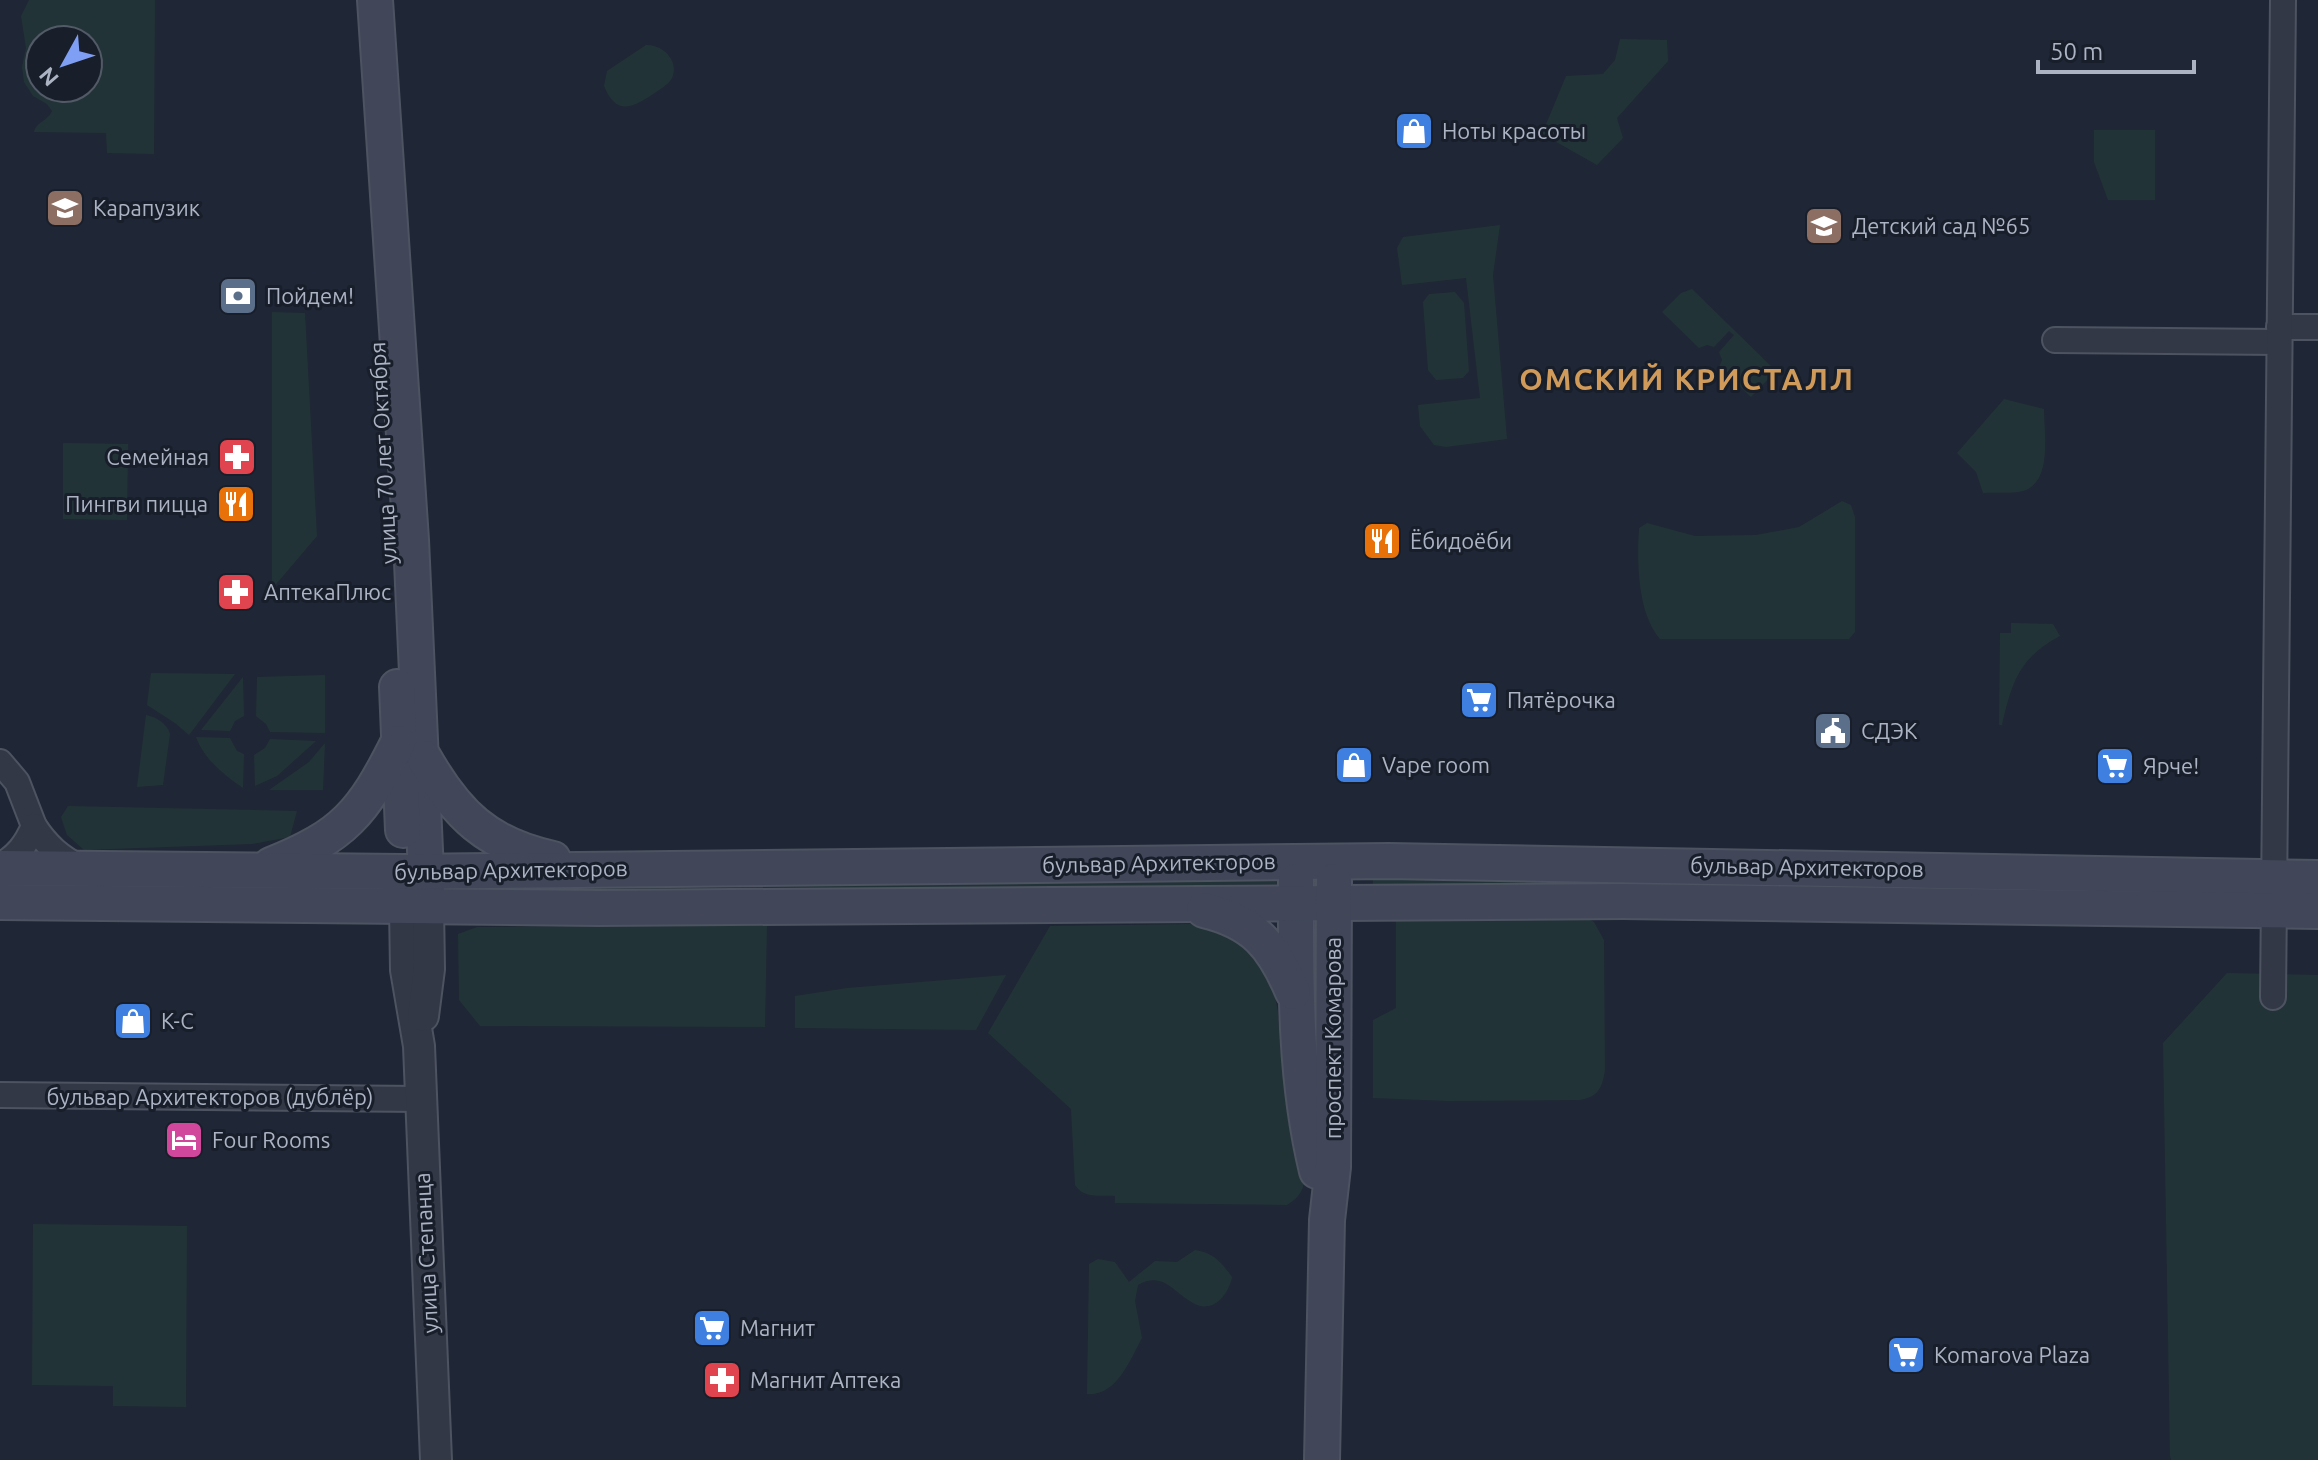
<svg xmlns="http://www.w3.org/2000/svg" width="2318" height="1460" viewBox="0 0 2318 1460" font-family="Ubuntu,sans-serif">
<rect width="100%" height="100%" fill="#1f2635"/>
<g fill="#223337" fill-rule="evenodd">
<path d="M 29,0 L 155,0 L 154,154 L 107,153 L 106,133 L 34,132 C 37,121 48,121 52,111 L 47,104 L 33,96 L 24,82 L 22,67 L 26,48 L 21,16 ZM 88,40 L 88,88 L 40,88 L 40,40 Z"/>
<path d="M 1620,39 L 1667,40 L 1668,61 L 1617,118 L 1623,138 L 1597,165 L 1542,134 L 1566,76 L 1603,74 L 1615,60 Z"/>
<path d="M 646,45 C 662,44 680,61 672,78 C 668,85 659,90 653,94 C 631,109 616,115 604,86 L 607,71 Z"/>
<path d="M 2094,130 L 2155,130 L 2155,200 L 2108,200 L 2094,162 Z"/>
<path d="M 1500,225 L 1493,275 L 1507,439 L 1446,447 L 1434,445 L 1420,426 L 1418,405 L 1480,398 L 1466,278 L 1402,285 L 1397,248 L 1403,237 Z"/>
<path d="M 1692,289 L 1773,368 L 1769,378 L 1751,397 L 1719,367 L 1722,360 L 1719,352 L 1734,335 L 1729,331 L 1714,347 L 1707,345 L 1699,348 L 1662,312 L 1681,293 Z"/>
<path d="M 1455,292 L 1464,303 L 1469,371 L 1463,378 L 1436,380 L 1428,370 L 1423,302 L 1429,294 Z"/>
<path d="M 272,312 L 305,313 L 317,536 L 272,589 Z"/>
<path d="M 2004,399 L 2044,409 C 2044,432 2053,482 2023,491 C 2011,494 1995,492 1983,493 L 1976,472 L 1957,453 Z"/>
<path d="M 63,443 L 128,444 L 127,520 L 63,519 Z"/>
<path d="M 1842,501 L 1851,505 L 1855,517 L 1855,632 L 1849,639 L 1660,639 C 1637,612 1637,562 1639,528 L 1647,523 L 1695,536 L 1756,535 L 1799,527 Z"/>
<path d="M 2011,623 L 2053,624 L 2060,636 C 2019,658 2012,682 2002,725 L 1999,725 L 2000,633 L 2011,633 Z"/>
<path d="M 151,673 L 235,674 L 189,735 L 175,723 L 147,705 Z"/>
<path d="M 325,675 L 325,733 L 270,732 L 266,724 L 256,716 L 257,677 Z"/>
<path d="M 243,677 L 244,716 L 235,721 L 230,731 L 201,730 Z"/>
<path d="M 146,715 C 156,717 167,723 170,734 L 163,785 L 137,787 Z"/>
<path d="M 196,737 L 230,738 L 237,751 L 244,754 L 243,788 C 224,775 204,759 196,737 Z"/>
<path d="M 270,739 L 316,741 L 277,776 L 255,786 L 254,755 L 265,748 Z"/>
<path d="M 325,743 L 323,790 L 269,790 L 309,762 Z"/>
<path d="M 68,806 L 297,811 L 290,837 L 252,844 L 84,850 L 67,835 L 61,817 Z"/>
<path d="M 1373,874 L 1981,882 L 1980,891 L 1373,887 Z"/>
<path d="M 1285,877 L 1284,884 L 462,893 L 462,886 Z"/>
<path d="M 1396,910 L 1578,912 L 1594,922 L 1604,940 L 1605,1070 C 1602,1089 1598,1097 1579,1100 L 1448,1101 L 1373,1098 L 1373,1020 L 1396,1008 Z"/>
<path d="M 767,924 L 765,1027 L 480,1026 L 459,1000 L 458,934 L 477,927 Z"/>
<path d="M 1191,924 L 1218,928 L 1252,951 L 1272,981 L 1278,1012 L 1280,1048 L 1305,1175 C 1304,1190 1300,1197 1287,1205 L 1115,1203 L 1115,1196 C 1101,1195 1083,1199 1075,1185 L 1071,1109 L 988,1033 L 1050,926 Z"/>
<path d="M 2227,973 L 2318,975 L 2318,1460 L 2171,1460 L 2170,1456 L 2163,1043 Z"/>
<path d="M 1006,975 L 976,1030 L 795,1028 L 795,996 L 847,988 Z"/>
<path d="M 33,1224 L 187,1226 L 186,1407 L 113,1406 L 113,1386 L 32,1385 Z"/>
<path d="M 1195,1250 C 1214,1253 1221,1262 1232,1277 C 1229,1294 1213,1315 1193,1303 C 1173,1292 1163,1271 1138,1285 L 1135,1301 L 1142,1338 C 1130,1360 1116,1397 1087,1394 L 1089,1264 L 1098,1259 L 1115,1262 L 1129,1282 L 1155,1261 L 1177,1262 Z"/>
</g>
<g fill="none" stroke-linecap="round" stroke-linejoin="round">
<g stroke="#4d5361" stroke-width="28">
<g id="minor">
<path d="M 2279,327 L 2318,327"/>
<path d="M 2055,340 L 2279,342"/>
<path d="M 0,762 L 17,782 L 34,826 C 26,845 17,856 0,866"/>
<path d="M 34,826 C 47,846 60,857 81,868"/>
<path d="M 2273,997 L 2283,0"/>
<path d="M 0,1095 L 420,1099"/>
</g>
</g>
<g stroke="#4d5361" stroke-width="34">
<g id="tertiary">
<path d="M 405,907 L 406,970 L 419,1046 L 436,1460"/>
<path d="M 423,1016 L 429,969 L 428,907"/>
</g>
</g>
<g stroke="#4d5361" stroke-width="38">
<g id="secondary">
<path d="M 375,0 L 411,540 L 427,894"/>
<path d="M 397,687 L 403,830"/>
<path d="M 424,758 C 456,814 487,845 553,859"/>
<path d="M 271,865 C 344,836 363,813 398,743"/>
<path d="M 0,868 L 404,872 L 1389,861 L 2318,878"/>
<path d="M 1296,881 C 1296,977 1294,1076 1317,1171"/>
<path d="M 0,902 L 598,908 L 1623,901 L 2318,911"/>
<path d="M 1204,910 C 1254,922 1273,945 1293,992"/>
<path d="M 1322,1460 L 1327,1220 L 1333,1167 L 1334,881"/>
</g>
</g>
<use href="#minor" stroke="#333846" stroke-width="24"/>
<use href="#tertiary" stroke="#333846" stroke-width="30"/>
<use href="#secondary" stroke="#414759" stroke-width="34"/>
</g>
<defs>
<g id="shop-square" transform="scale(2)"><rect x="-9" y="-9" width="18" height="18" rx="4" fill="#3f7fe0" stroke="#181e2a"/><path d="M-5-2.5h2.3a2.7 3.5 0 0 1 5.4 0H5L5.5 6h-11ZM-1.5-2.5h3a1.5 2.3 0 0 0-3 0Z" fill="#fff"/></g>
<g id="school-square" transform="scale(2)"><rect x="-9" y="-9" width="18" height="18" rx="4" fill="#8d6e63" stroke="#181e2a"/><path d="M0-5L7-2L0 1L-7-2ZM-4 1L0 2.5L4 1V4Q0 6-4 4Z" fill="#fff"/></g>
<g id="bank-square" transform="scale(2)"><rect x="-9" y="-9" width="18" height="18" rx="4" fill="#5c6f8a" stroke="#181e2a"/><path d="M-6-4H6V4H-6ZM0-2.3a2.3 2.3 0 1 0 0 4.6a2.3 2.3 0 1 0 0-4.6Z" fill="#fff"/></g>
<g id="pharmacy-square" transform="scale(2)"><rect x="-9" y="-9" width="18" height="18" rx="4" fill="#e0444e" stroke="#181e2a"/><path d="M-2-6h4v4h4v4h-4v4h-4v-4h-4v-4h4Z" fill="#fff"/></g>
<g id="restaurant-square" transform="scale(2)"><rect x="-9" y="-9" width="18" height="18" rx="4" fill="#e8710a" stroke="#181e2a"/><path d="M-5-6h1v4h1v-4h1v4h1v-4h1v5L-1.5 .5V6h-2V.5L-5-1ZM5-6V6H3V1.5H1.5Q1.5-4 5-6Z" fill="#fff"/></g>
<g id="supermarket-square" transform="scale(2)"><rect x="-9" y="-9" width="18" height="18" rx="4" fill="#3f7fe0" stroke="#181e2a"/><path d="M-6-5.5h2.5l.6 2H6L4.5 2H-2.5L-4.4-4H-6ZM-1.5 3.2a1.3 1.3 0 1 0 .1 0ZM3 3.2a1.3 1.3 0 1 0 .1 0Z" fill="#fff"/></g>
<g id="civic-square" transform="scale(2)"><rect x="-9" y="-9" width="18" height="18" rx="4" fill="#5c6f8a" stroke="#181e2a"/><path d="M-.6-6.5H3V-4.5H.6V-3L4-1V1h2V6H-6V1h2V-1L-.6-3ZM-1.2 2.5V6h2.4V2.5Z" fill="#fff"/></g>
<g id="hotel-square" transform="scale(2)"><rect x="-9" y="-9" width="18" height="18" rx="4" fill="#d1479c" stroke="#181e2a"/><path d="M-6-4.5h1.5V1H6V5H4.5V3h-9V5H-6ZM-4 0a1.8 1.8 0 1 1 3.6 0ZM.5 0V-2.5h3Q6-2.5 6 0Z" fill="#fff"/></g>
</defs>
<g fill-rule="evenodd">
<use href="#shop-square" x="1414" y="131"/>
<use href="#school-square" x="65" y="208"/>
<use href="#school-square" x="1824" y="226"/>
<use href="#bank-square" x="238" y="296"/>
<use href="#pharmacy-square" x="237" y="457"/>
<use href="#restaurant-square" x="236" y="504"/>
<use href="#restaurant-square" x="1382" y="541"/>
<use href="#pharmacy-square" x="236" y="592"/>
<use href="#supermarket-square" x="1479" y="700"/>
<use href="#civic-square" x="1833" y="731"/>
<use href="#shop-square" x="1354" y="765"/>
<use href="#supermarket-square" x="2115" y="766"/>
<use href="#shop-square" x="133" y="1021"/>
<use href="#hotel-square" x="184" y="1140"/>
<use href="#supermarket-square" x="712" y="1328"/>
<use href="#supermarket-square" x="1906" y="1355"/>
<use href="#pharmacy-square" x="722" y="1380"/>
</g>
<g text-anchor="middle" stroke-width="6" stroke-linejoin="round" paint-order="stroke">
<g font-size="22" fill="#acb3c3" stroke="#181e2a" text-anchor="start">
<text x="1442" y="139">Ноты красоты</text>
<text x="93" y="216">Карапузик</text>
<text x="1852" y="234">Детский сад №65</text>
<text x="266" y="304">Пойдем!</text>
<text x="209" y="465" text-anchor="end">Семейная</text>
<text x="208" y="512" text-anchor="end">Пингви пицца</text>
<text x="1410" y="549">Ёбидоёби</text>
<text x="264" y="600">АптекаПлюс</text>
<text x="1507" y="708">Пятёрочка</text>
<text x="1861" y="739">СДЭК</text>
<text x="1382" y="773">Vape room</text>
<text x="2143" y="774">Ярче!</text>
<text x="161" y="1029">К-С</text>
<text x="212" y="1148">Four Rooms</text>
<text x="740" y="1336">Магнит</text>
<text x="1934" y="1363">Komarova Plaza</text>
<text x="750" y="1388">Магнит Аптека</text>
</g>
<g font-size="22" fill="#acb3c3" stroke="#181e2a">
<text transform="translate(383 453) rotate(-93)" y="8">улица 70 лет Октября</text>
<text transform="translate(1159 863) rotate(-1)" y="8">бульвар Архитекторов</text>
<text transform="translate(1807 867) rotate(1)" y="8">бульвар Архитекторов</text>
<text transform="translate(511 870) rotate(-1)" y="8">бульвар Архитекторов</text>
<text transform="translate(1333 1038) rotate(-90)" y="8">проспект Комарова</text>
<text x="210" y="1105">бульвар Архитекторов (дублёр)</text>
<text transform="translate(426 1253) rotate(-93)" y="8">улица Степанца</text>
</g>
<g font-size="30" font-weight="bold" letter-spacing="2" fill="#d09b5a" stroke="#181e2a">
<text x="1687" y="390">ОМСКИЙ КРИСТАЛЛ</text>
</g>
</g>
<g transform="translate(64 64) rotate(230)"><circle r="38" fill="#181e2a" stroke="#535a67" stroke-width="2"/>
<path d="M0-6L14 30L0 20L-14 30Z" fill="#7f9ff5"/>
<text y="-12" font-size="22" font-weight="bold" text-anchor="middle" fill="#acb3c3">N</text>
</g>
<path d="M2038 60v12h156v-12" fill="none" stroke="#acb3c3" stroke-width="4"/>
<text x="2050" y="60" font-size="24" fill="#acb3c3" stroke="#181e2a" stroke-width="6" paint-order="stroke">50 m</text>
</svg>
